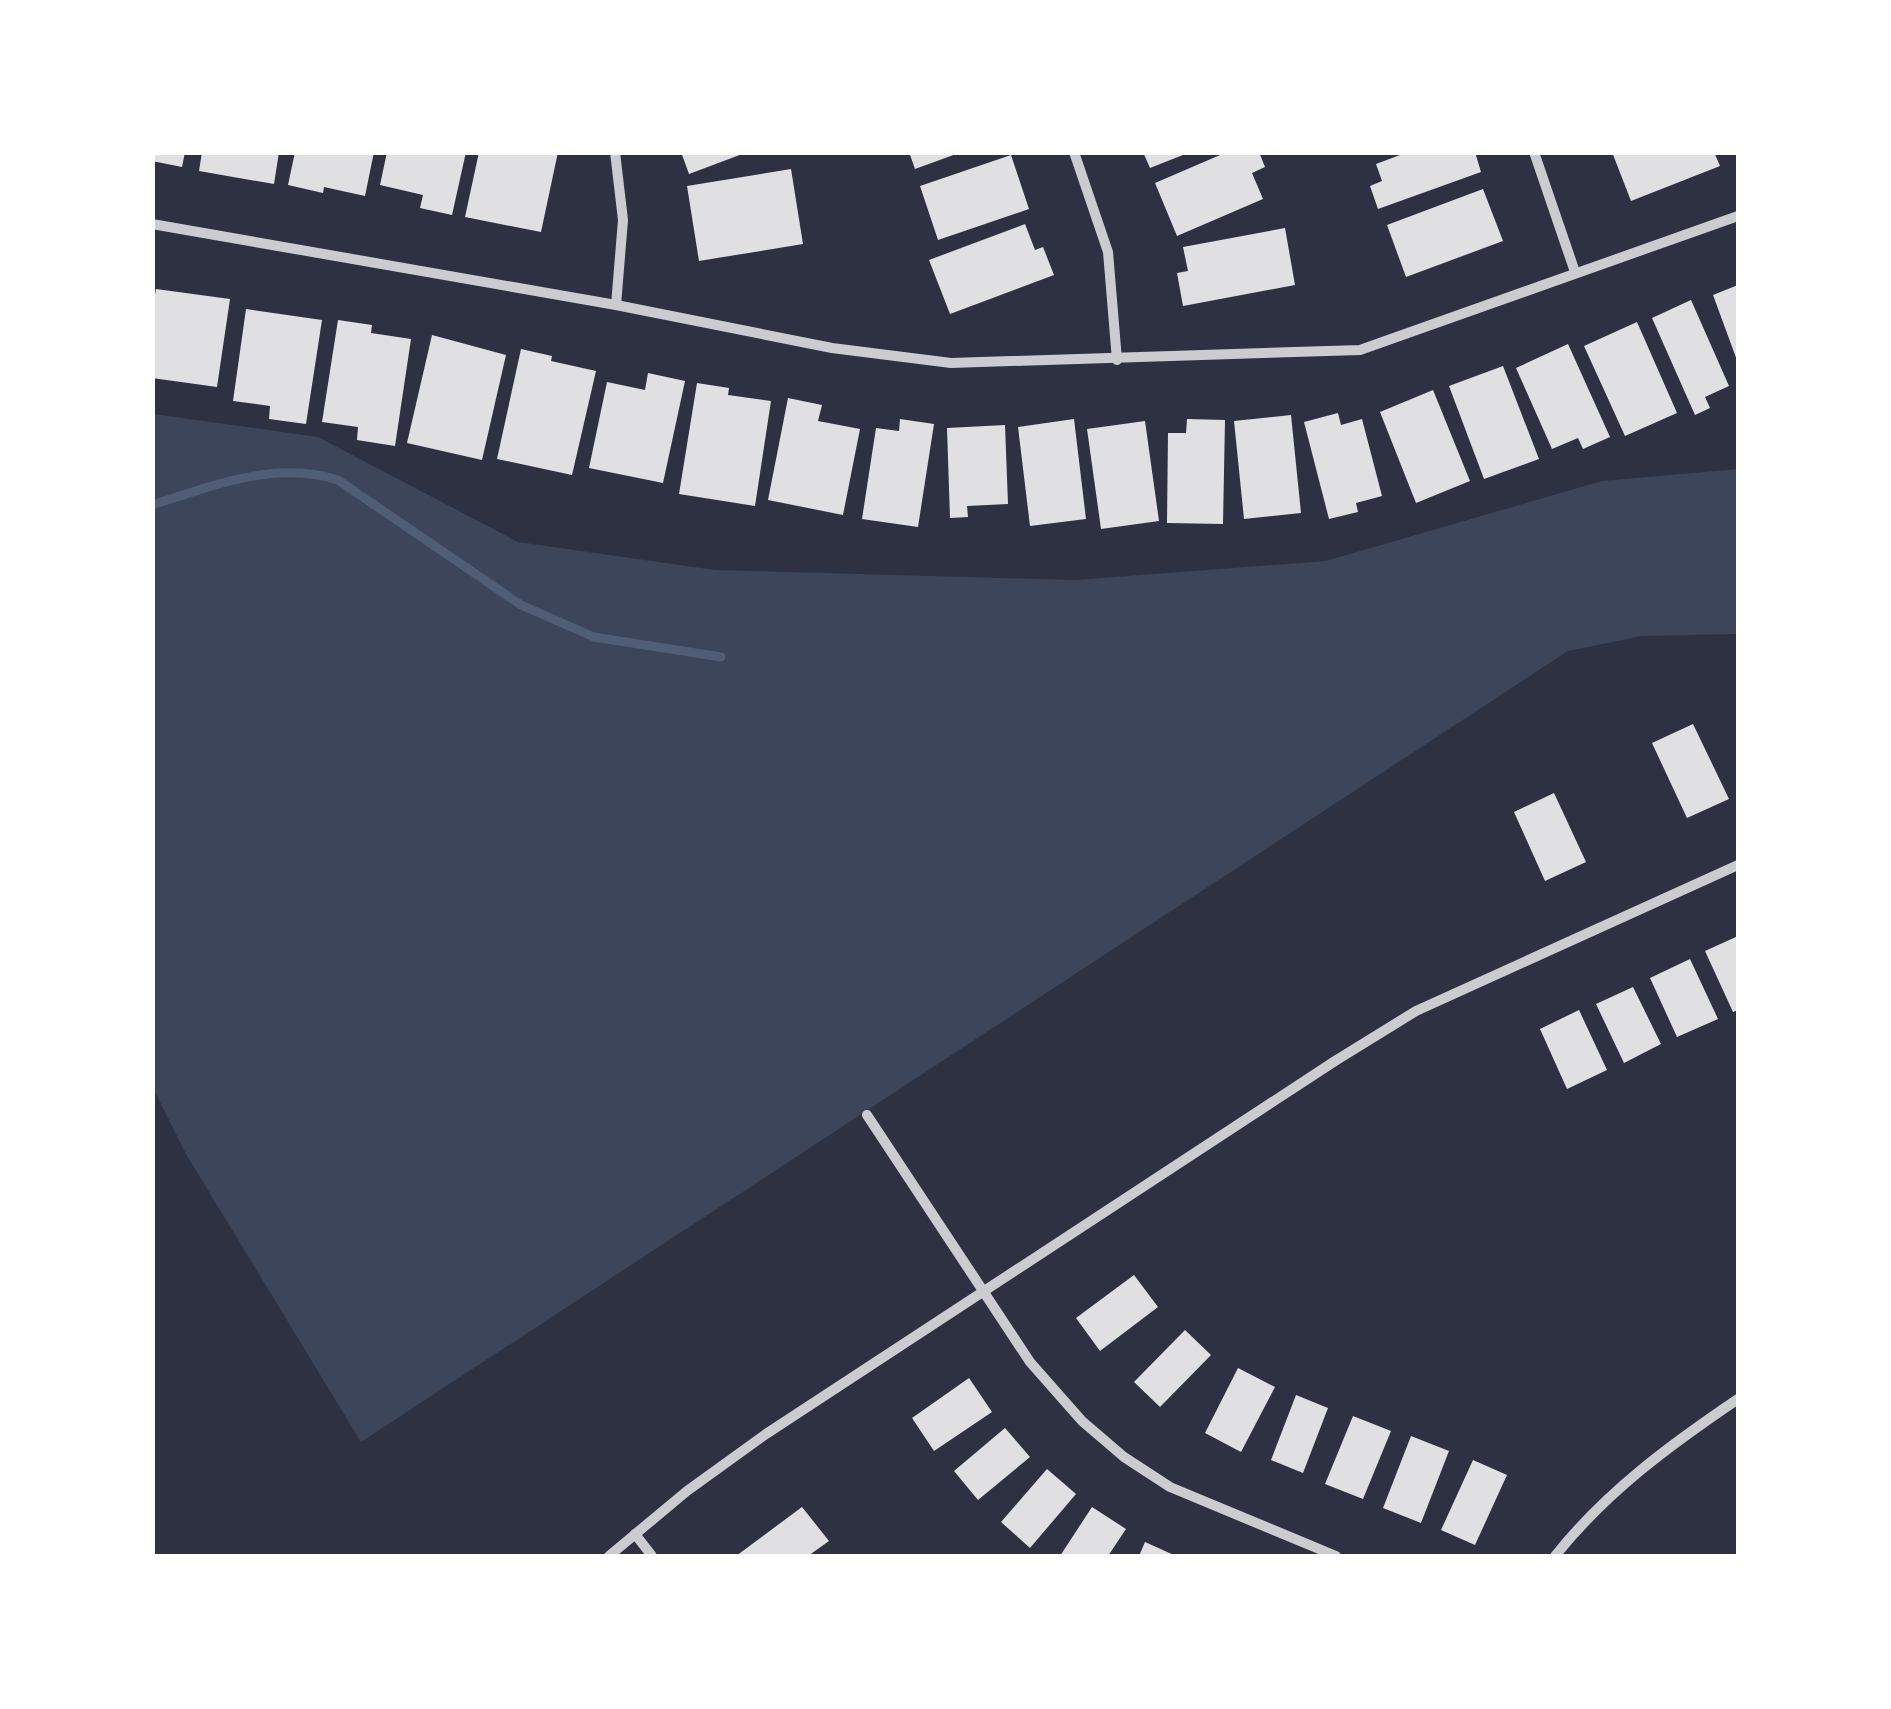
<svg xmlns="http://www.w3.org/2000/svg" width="1891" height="1709" viewBox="0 0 1891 1709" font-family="Jost,sans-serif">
<rect width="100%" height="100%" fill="#2d3142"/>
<path fill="#3c4559" d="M 153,414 L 318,437 L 518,542 L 715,570 L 1076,580 L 1326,561 L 1602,481 L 1738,469 L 1738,634 L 1642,636 L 1568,651 L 361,1442 L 186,1154 L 153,1088 Z"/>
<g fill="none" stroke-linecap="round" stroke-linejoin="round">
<path stroke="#4f5d75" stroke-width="9" d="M 152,505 C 212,486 276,460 338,480 L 521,605 L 594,637 L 721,657"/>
</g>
<g fill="#e0e0e3">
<path d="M 152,152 L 185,152 L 182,167 L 152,161 Z"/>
<path d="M 202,152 L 279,152 L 274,184 L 199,171 Z"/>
<path d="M 295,152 L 374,152 L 365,196 L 324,187 L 323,193 L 288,185 Z"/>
<path d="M 387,152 L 466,152 L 452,215 L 420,208 L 423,195 L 380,185 Z"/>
<path d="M 479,152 L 558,152 L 541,232 L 465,217 Z"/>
<path d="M 681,152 L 745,152 L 745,153 L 689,174 Z"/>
<path d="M 909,152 L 959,152 L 959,153 L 915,169 Z"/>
<path d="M 1143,152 L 1188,152 L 1188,153 L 1150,168 Z"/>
<path d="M 1227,152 L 1259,152 L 1265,167 L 1252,173 L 1263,199 L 1177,236 L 1155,183 Z"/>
<path d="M 1408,152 L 1475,152 L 1481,172 L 1378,209 L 1370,186 L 1382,181 L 1376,164 Z"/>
<path d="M 1612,152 L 1714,152 L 1720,166 L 1631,201 Z"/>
<path d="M 1011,155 L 1029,209 L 938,240 L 920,186 Z"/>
<path d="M 791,169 L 803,244 L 699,261 L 687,186 Z"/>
<path d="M 1483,189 L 1503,241 L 1406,277 L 1387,225 Z"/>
<path d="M 1025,224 L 1035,250 L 1043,247 L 1054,275 L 950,314 L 929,260 Z"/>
<path d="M 1285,228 L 1295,285 L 1183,306 L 1177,273 L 1188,271 L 1183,247 Z"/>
<path d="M 1738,285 L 1738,363 L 1713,295 Z"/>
<path d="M 156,289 L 230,299 L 217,387 L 152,378 L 152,312 Z"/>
<path d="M 1691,300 L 1729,386 L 1705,397 L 1710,408 L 1695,415 L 1652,318 Z"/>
<path d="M 246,309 L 322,320 L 306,424 L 269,419 L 270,406 L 233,401 Z"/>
<path d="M 338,320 L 372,325 L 371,333 L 411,339 L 395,446 L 357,440 L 358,427 L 322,422 Z"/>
<path d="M 1637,322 L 1677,413 L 1625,436 L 1584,346 Z"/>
<path d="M 432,335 L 506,355 L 482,460 L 407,443 Z"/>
<path d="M 1568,344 L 1610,437 L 1583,449 L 1578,438 L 1552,449 L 1516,368 Z"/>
<path d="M 521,349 L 552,356 L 551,361 L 596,371 L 572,475 L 497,459 Z"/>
<path d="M 1503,366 L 1539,459 L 1484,479 L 1449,386 Z"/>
<path d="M 648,373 L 685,381 L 663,483 L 589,468 L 607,382 L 645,390 Z"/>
<path d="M 697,383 L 729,388 L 728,395 L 771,401 L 755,506 L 679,494 Z"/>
<path d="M 1433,390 L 1470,481 L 1416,503 L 1380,412 Z"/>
<path d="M 788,398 L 822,405 L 818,421 L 860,429 L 843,515 L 768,500 Z"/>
<path d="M 1338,413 L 1341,425 L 1362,419 L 1382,496 L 1356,503 L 1358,512 L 1329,519 L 1304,422 Z"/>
<path d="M 1291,415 L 1301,513 L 1244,519 L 1234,421 Z"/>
<path d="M 900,419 L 934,424 L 918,527 L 862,519 L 876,428 L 899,431 Z"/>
<path d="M 1074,419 L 1086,519 L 1030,526 L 1018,427 Z"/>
<path d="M 1187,419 L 1225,420 L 1223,524 L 1167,523 L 1168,433 L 1186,433 Z"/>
<path d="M 1145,421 L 1159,521 L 1101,529 L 1087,429 Z"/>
<path d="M 1005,425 L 1008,504 L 967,506 L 968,517 L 950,518 L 947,428 Z"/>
<path d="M 1693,724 L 1729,799 L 1687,818 L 1652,743 Z"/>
<path d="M 1554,793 L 1586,862 L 1545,881 L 1514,812 Z"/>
<path d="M 1738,936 L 1738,1010 L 1733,1012 L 1705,951 Z"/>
<path d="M 1690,959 L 1718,1019 L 1677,1037 L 1650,978 Z"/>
<path d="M 1633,987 L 1661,1044 L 1624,1063 L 1596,1004 Z"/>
<path d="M 1579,1010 L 1607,1070 L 1567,1089 L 1540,1029 Z"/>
<path d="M 1134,1275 L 1158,1307 L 1100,1351 L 1076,1318 Z"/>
<path d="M 1185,1330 L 1211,1355 L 1160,1407 L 1134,1382 Z"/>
<path d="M 1238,1368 L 1275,1387 L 1241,1452 L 1205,1433 Z"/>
<path d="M 969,1378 L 992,1412 L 934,1451 L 912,1418 Z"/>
<path d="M 1296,1395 L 1328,1408 L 1303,1473 L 1271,1460 Z"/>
<path d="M 1353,1416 L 1391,1431 L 1363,1499 L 1325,1484 Z"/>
<path d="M 1005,1428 L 1030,1457 L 978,1500 L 954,1471 Z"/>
<path d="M 1411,1436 L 1449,1451 L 1421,1523 L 1383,1508 Z"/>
<path d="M 1473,1460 L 1507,1475 L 1475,1545 L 1441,1530 Z"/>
<path d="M 1047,1469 L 1076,1494 L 1030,1548 L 1001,1522 Z"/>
<path d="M 802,1507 L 829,1541 L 808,1556 L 736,1556 Z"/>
<path d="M 1092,1507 L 1126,1529 L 1108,1556 L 1060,1556 Z"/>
<path d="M 1145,1542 L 1176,1556 L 1139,1556 Z"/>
</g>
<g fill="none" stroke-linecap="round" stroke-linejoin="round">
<g stroke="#caccd0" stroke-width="10">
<path d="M 615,152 L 623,220 L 616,305"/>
<path d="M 1074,152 L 1108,252 L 1117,360"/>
<path d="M 1534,152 L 1575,272"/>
<path d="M 152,224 L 616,305 L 832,348 L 951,363 L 1360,350 L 1738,216"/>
<path d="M 867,1115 L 1030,1362 L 1082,1421 L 1124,1457 L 1170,1487 L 1336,1556"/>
<path d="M 635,1534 L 652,1556"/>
<path d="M 609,1556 L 687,1491 L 766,1434 L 1335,1061 L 1416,1011 L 1738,865"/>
<path d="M 1555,1556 C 1607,1491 1670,1445 1738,1399"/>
</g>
</g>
<rect width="1891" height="1709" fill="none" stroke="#ffffff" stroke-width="310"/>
</svg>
